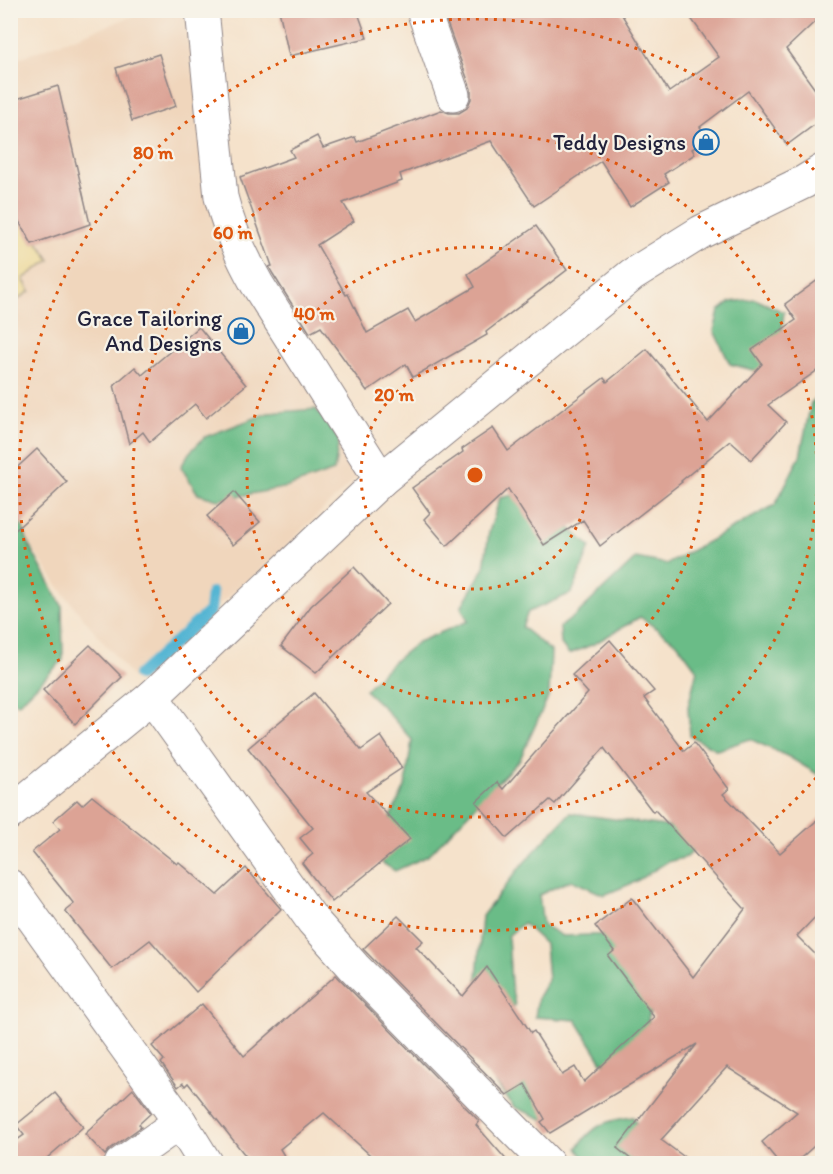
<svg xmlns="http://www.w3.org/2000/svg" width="833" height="1174" viewBox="0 0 833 1174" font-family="Itim,sans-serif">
<rect width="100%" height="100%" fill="#f7f3e8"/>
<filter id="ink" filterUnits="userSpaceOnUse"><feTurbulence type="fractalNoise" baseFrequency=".0167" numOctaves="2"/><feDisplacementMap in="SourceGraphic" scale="12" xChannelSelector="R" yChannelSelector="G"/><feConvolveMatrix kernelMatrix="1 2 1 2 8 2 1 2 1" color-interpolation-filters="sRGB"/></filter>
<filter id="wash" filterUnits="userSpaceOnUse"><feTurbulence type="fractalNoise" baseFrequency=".008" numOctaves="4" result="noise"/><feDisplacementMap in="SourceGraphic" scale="24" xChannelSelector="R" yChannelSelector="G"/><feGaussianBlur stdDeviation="1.35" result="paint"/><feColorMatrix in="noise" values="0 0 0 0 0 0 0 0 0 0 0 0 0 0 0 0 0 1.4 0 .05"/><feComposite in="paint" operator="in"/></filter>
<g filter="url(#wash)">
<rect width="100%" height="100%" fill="#f5e2cb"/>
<path fill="#f0d6bc" d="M 147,11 L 187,11 L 227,194 L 360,474 L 262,568 L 133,678 L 67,598 L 11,518 L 10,304 L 30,291 L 23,279 L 11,201 L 11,61 Z"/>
<g fill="#6abc87" stroke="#466f61" stroke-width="1.5">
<path d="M 755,299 L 784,312 L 778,364 L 773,375 L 730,364 L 714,331 L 719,311 L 730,302 Z"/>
<path d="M 822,393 L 822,777 L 789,757 L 750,739 L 717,750 L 690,736 L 688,707 L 697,670 L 677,643 L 640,617 L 594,644 L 569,654 L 561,644 L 560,627 L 576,615 L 636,558 L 667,564 L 775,505 L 800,456 L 811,403 Z"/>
<path d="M 316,409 L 339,440 L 334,471 L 288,487 L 218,500 L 198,494 L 181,467 L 189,453 L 205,437 L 268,413 Z"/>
<path d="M 523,493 L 563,522 L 590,547 L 572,593 L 528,612 L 522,627 L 551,651 L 549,695 L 520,759 L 428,856 L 395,871 L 371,856 L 405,787 L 412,740 L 384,708 L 365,690 L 393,662 L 418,642 L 468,621 L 461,607 L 484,568 L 489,532 L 500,498 Z"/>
<path d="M 10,508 L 17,510 L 29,545 L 62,606 L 63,660 L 18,704 L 10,699 Z"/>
<path d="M 570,813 L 679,828 L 699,845 L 687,857 L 667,862 L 635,882 L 604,895 L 571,880 L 539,895 L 543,925 L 562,936 L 618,934 L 665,986 L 649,1014 L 646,1043 L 630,1067 L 602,1062 L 576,1020 L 535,1017 L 538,997 L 548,980 L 545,944 L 523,923 L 508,936 L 511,984 L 515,1005 L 500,1020 L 476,990 L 482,916 L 520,867 Z"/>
<path d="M 495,1082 L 568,1085 L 545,1120 L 514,1107 Z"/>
<path d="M 633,1117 L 649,1147 L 644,1164 L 587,1163 L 577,1148 C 594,1125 605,1120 633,1117 Z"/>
</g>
<path fill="#eeda9e" stroke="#887e6c" stroke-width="1.5" d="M 10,201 L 50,260 L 23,279 L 30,291 L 11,304 Z"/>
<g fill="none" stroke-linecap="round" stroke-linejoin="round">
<path stroke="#54b5d3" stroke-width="12" d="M 139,675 L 210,611 L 212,593"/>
</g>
<g id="blocks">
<g fill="#dca395">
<path d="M 279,10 L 357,10 L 367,38 L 289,56 Z"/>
<path d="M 473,10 L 619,10 L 669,92 L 719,57 L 685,10 L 822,10 L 822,15 L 786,49 L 822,99 L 822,119 L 787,145 L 748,91 L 700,127 L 708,139 L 692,149 L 695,154 L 664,174 L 669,182 L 630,207 L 601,161 L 534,206 L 491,141 L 400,174 L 402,181 L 343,203 L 354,221 L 317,245 L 346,295 L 348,294 L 367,333 L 408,310 L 415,322 L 475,287 L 468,274 L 536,226 L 567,270 L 486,332 L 487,335 L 413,377 L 406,364 L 367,391 L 321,327 L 310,333 L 273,274 L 269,267 L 272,266 L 240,177 L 294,157 L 290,150 L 317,136 L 323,148 L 355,137 L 357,142 L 441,110 L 449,113 L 459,113 L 467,108 L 471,99 L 471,89 L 446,20 Z"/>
<path d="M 159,54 L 176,106 L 132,121 L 116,68 Z"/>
<path d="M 58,86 L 90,224 L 32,244 L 10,206 L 10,101 Z"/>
<path d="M 822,277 L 822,367 L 768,405 L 786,422 L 751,460 L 730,441 L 681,481 L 682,482 L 600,546 L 583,520 L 544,545 L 508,489 L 447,546 L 424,519 L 430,513 L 412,488 L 463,452 L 462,449 L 493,428 L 508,451 L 604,378 L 607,382 L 647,349 L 708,422 L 762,364 L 752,350 L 796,320 L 785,304 Z"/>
<path d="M 199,327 L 246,385 L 206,418 L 195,404 L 150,442 L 143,432 L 129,444 L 114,385 L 135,367 L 142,375 Z"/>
<path d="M 37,449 L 67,482 L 10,535 L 10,474 Z"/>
<path d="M 234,492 L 260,522 L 233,545 L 207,516 Z"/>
<path d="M 354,567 L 388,604 L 316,673 L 281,646 L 311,606 Z"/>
<path d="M 610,640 L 654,691 L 644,698 L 684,751 L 694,743 L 729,789 L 723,794 L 780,853 L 822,816 L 822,910 L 797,936 L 822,961 L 822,1139 L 794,1164 L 780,1164 L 762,1142 L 797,1112 L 727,1067 L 661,1140 L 694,1164 L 637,1164 L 617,1148 L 697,1044 L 550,1133 L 541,1122 L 545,1119 L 525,1084 L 507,1095 L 363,949 L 398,916 L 423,941 L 416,947 L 463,996 L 487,967 L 531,1033 L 534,1031 L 562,1075 L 575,1067 L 584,1082 L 654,1017 L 608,956 L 614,951 L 595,926 L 632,898 L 693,977 L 745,909 L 655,810 L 653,812 L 604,748 L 555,804 L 550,800 L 507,838 L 476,802 L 497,782 L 503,789 L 588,693 L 572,675 Z"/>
<path d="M 90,645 L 122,677 L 75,724 L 43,690 Z"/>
<path d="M 314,693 L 361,750 L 381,736 L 402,768 L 366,792 L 410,839 L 332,902 L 302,863 L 313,854 L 300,838 L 313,828 L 248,748 Z"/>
<path d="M 92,796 L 177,864 L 179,862 L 217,895 L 246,868 L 281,909 L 196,992 L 150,940 L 112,969 L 65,911 L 74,904 L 32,852 L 60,829 L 53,821 L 77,800 L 82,805 Z"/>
<path d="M 336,975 L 479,1121 L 476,1125 L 510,1164 L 380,1164 L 324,1113 L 280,1149 L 289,1164 L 252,1164 L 188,1083 L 185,1086 L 183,1083 L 178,1087 L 161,1063 L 164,1060 L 152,1046 L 202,1004 L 244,1056 Z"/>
<path d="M 133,1089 L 151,1113 L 139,1124 L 141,1127 L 110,1149 L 105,1155 L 85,1134 Z"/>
<path d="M 55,1093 L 83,1127 L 40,1164 L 10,1164 L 10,1145 L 24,1135 L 16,1125 Z"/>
</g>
</g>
</g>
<g filter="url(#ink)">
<use href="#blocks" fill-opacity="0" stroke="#8c8283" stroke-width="1.5"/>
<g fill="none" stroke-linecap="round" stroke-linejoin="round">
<g stroke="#8c8283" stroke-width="35">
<g id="minor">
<path d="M 202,10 L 221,197 C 229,229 241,256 257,284 L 381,480"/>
<path d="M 423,10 L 453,95"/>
<path d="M 152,697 L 313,921 L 354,967 L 548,1164"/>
<path d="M 10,813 L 152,697 L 381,480 L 632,275 L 701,232 L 804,182 L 822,171"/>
<path d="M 10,886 L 180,1122 L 206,1164"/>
<path d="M 121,1164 L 180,1122"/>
</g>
</g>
<use href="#minor" stroke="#fff" stroke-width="33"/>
</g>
</g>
<g fill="none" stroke="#de560e" stroke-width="3" stroke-dasharray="3 6">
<circle cx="475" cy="475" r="114"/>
<circle cx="475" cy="475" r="228"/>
<circle cx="475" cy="475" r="342"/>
<path d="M822 771A456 456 0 1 1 822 179"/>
</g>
<defs>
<g id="shop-ring" transform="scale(1.35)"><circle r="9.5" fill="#f7f3e8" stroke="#1f6fb2" stroke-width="1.5"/><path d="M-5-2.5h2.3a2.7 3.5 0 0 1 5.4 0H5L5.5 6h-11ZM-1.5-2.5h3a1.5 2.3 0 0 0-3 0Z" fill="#1f6fb2"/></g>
</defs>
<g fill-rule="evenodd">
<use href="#shop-ring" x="706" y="142"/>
<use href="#shop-ring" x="241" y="331"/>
</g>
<g text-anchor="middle" stroke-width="4.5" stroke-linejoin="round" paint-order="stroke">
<g font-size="22" fill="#22223b" stroke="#f7f3e8" text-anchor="end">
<text x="686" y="150">Teddy Designs</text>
<text x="222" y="326">Grace Tailoring<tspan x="222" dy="25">And Designs</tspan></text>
</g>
</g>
<circle cx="475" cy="475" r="9" fill="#de560e" stroke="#f7f3e8" stroke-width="3"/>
<g font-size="18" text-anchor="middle" font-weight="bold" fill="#de560e" stroke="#f7f3e8" stroke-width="4.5" stroke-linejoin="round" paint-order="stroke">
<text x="153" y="159">80 m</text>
<text x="233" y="239">60 m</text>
<text x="314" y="320">40 m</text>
<text x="394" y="401">20 m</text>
</g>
<rect width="833" height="1174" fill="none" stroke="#f7f3e8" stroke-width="36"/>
</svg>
